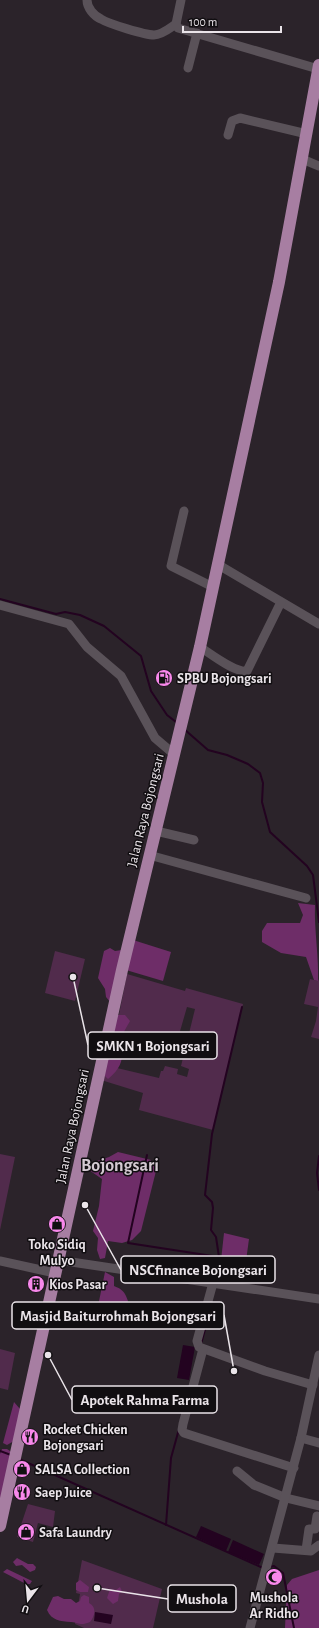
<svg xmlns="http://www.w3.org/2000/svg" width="319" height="1628" viewBox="0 0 319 1628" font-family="'Alegreya Sans',sans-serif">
<rect width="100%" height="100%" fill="#2b232a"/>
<g fill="#512b4c">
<path d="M 55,951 L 85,959 L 75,1001 L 45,993 Z"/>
<path d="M 127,974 L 185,991 L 186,988 L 243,1004 L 213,1130 L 139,1110 L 143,1093 L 101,1080 L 103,1074 L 117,1068 L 159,1078 L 161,1071 L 163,1071 L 165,1066 L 178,1069 L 177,1074 L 187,1077 L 189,1069 L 181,1066 L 195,1009 L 187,1007 L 172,1059 L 113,1045 Z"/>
<path d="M 310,979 L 318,981 L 319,979 L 319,1039 L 311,1037 L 316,1021 L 318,1007 L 304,1004 Z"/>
<path d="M 0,1154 L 15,1157 L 0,1230 Z"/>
<path d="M 0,1349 L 15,1353 L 8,1390 L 0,1388 Z"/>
<path d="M 28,1504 L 55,1511 L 53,1527 L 38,1523 L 33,1542 L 17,1537 Z"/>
<path d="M 82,1560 L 162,1589 L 153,1628 L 84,1628 L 75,1624 L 80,1594 L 76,1593 Z"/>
</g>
<g fill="#6e2d68">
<path d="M 298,903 L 315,905 C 314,929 319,957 318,981 L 314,980 L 306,957 L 281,953 L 262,942 L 262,931 L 267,923 L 300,923 L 303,915 Z"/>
<path d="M 133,940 L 171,952 L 163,981 L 126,970 Z"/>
<path d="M 110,948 L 115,951 L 122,950 L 111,1003 L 106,997 L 105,989 L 98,978 L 104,951 Z"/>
<path d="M 116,1015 L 125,1015 L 130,1021 C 128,1025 122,1034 122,1037 C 122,1057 125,1065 108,1079 L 103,1074 Z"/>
<path d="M 118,1152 L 151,1160 L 156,1171 L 141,1231 L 132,1240 L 122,1243 L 108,1241 L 105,1258 L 100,1259 L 97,1250 L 98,1238 L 93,1231 L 99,1206 L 102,1179 L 89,1170 L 91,1163 L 109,1157 Z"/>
<path d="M 224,1233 L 249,1239 L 243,1283 L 219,1279 Z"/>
<path d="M 105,1272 L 114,1277 L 114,1286 C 122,1289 125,1292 128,1301 L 125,1308 L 121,1310 L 98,1306 Z"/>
<path d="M 14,1402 L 20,1409 C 19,1420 15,1430 14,1441 L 7,1445 L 3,1443 Z"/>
<path d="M 2,1449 L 7,1449 L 13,1453 L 0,1524 L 0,1454 Z"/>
<path d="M 17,1558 L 28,1564 L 33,1564 L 36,1567 L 35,1570 L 30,1572 L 22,1565 L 16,1566 L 13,1562 Z"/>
<path d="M 7,1569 L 32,1581 L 30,1584 L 26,1584 L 3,1572 Z"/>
<path d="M 319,1570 L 319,1628 L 285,1628 L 287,1585 L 292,1579 Z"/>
<path d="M 80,1580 L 89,1587 L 88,1592 L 80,1592 L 76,1590 L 76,1583 Z"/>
<path d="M 120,1587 L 122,1591 L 119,1594 L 118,1601 L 113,1604 L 107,1598 L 110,1589 L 116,1590 Z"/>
<path d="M 84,1595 L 89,1597 L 89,1603 C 97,1607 95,1616 90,1622 C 80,1626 80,1623 71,1622 C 60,1621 52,1621 47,1610 L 53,1597 L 58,1596 L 64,1599 L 71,1599 L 76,1603 L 80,1601 L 81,1597 Z"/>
</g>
<g fill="#230320">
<path d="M 183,1345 L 195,1347 L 189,1380 L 177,1378 Z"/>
<path d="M 201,1526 L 231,1539 L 226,1551 L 196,1537 Z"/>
<path d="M 233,1540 L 264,1554 L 259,1565 L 228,1552 Z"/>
<path d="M 95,1612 L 113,1615 L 111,1624 L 94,1621 Z"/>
</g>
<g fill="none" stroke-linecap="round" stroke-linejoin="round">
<g stroke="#230320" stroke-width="2">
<path d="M 0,599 L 56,614 L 65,612 L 80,615 L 104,626 L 141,656 L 151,691 L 167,715 L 176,722"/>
<path d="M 184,729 L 208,750 L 227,755 L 248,764 L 260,773 L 263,783 L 262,802 L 270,832 L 307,866 L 313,875 L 319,922"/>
<path d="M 147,1155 L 128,1243 L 219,1257"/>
<path d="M 319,1156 L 317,1173 L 319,1190"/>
<path d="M 217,1282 L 219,1257 L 216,1237 L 211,1230 L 213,1208 L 212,1202 L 205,1195 L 212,1134 L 242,1007"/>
<path d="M 201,1344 L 209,1315"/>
<path d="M 0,1451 L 11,1455"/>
<path d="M 19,1459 L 263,1568"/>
<path d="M 166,1525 L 171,1458 L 179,1429"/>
<path d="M 269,1567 L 274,1566 L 283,1573 L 294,1628"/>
</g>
<g stroke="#5a5259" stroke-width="9">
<path d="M 87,0 C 87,8 94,16 101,19 C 109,24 145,35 154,35 C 162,35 170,28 176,24"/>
<path d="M 181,0 L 176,24 L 178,28 L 318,69"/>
<path d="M 188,68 L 197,33"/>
<path d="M 228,135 L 232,121 L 240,118 L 307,134"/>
<path d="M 302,159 L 319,166"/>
<path d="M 184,511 L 171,566 L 213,587"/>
<path d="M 217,564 L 319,624"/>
<path d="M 0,605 L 69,624 L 87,647 L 121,676 L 155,738 L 175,755"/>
<path d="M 200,647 C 211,654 235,673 247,671 L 281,602"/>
<path d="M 156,831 L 194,840"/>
<path d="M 149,855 L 306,898"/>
<path d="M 58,1260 L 319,1299"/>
<path d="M 0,1261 L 55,1273"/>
<path d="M 213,1283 L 197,1341 L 199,1347 L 265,1371 L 313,1385"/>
<path d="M 203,1349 L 183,1424 L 182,1430 L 184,1433 L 294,1468"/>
<path d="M 301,1438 L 319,1443"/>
<path d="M 237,1471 L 254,1485 L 286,1498 L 319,1506"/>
<path d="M 273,1548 L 311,1551 L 319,1545"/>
<path d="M 306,1550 L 309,1529 L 315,1529 L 317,1516 L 319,1517"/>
<path d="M 250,1628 L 301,1438 L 319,1355"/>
</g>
<path stroke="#a77ea2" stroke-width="12" d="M 0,1526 L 122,970 L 200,647 L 279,282 L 319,65"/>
</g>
<defs>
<g id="fuel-disc" transform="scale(0.9)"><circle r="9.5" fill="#f888eb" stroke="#110e11"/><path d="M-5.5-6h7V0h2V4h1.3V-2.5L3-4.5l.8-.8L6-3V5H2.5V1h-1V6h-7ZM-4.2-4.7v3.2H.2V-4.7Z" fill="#111"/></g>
<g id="shop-disc" transform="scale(0.9)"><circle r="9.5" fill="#f888eb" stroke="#110e11"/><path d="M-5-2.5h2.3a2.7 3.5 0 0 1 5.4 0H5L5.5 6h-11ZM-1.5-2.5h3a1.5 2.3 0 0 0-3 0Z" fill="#111"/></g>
<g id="building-disc" transform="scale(0.9)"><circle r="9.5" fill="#f888eb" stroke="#110e11"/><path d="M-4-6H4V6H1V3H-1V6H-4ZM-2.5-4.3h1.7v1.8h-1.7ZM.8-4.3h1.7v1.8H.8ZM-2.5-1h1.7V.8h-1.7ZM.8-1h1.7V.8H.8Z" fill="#111"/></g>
<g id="restaurant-disc" transform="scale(0.9)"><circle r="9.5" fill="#f888eb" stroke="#110e11"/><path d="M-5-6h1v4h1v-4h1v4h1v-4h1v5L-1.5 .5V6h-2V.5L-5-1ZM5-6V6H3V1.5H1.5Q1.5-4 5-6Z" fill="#111"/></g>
<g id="mosque-disc" transform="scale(0.9)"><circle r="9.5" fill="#f888eb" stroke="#110e11"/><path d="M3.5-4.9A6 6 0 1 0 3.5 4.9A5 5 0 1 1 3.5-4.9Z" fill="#111"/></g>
</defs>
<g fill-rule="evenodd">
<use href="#fuel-disc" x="164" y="678"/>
<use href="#shop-disc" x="57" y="1224"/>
<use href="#building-disc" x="36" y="1284"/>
<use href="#restaurant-disc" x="30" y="1437"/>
<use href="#shop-disc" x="22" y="1469"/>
<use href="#restaurant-disc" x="22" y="1492"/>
<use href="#shop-disc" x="26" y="1532"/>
<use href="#mosque-disc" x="274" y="1577"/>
</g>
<g text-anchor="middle" stroke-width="3" stroke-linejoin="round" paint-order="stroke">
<g font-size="14" font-weight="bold" fill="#eae4e9" stroke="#110e11" text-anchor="start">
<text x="177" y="683">SPBU Bojongsari</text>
<text x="57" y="1249" text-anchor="middle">Toko Sidiq<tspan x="57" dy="16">Mulyo</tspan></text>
<text x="49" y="1289">Kios Pasar</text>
<text x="43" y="1434">Rocket Chicken<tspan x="43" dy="16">Bojongsari</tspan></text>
<text x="35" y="1474">SALSA Collection</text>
<text x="35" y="1497">Saep Juice</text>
<text x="39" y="1537">Safa Laundry</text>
<text x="274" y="1602" text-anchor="middle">Mushola<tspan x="274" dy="16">Ar Ridho</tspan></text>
</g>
<g font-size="14" fill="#eae4e9" stroke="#110e11">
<text transform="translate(145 810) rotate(-76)" y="5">Jalan Raya Bojongsari</text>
<text transform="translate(72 1126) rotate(-78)" y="5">Jalan Raya Bojongsari</text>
</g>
<g font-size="18" font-weight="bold" fill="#d4c9d2" stroke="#110e11">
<text x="120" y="1171">Bojongsari</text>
</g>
</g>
<path fill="none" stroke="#eae4e9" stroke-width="1.5" d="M73 977L88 1045M85 1205L121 1270M234 1371L224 1315M48 1355L72 1400M97 1588L168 1599"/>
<g fill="#eae4e9" stroke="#110e11" stroke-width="1.5">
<circle cx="73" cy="977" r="4"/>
<circle cx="85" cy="1205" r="4"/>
<circle cx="234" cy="1371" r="4"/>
<circle cx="48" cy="1355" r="4"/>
<circle cx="97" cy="1588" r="4"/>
</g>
<g fill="#110e11" stroke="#eae4e9" stroke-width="1.5">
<rect x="88" y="1032" width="129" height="27" rx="4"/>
<rect x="121" y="1256" width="154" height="27" rx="4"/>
<rect x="12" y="1302" width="212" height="27" rx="4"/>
<rect x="72" y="1386" width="145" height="27" rx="4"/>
<rect x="168" y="1585" width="68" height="27" rx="4"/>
</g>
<g font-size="15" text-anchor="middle" font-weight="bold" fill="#eae4e9">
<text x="153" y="1051">SMKN 1 Bojongsari</text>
<text x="198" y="1275">NSCfinance Bojongsari</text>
<text x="118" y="1321">Masjid Baiturrohmah Bojongsari</text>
<text x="145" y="1405">Apotek Rahma Farma</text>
<text x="202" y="1604">Mushola</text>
</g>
<g transform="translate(28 1600) rotate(196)" stroke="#110e11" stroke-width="3" paint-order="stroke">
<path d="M0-3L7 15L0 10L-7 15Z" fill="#eae4e9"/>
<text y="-6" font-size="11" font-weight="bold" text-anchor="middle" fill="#eae4e9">U</text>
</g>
<path d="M183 26v6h98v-6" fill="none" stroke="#eae4e9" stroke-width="2"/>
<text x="189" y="26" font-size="12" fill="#eae4e9" stroke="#110e11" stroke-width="3" paint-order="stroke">100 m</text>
</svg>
